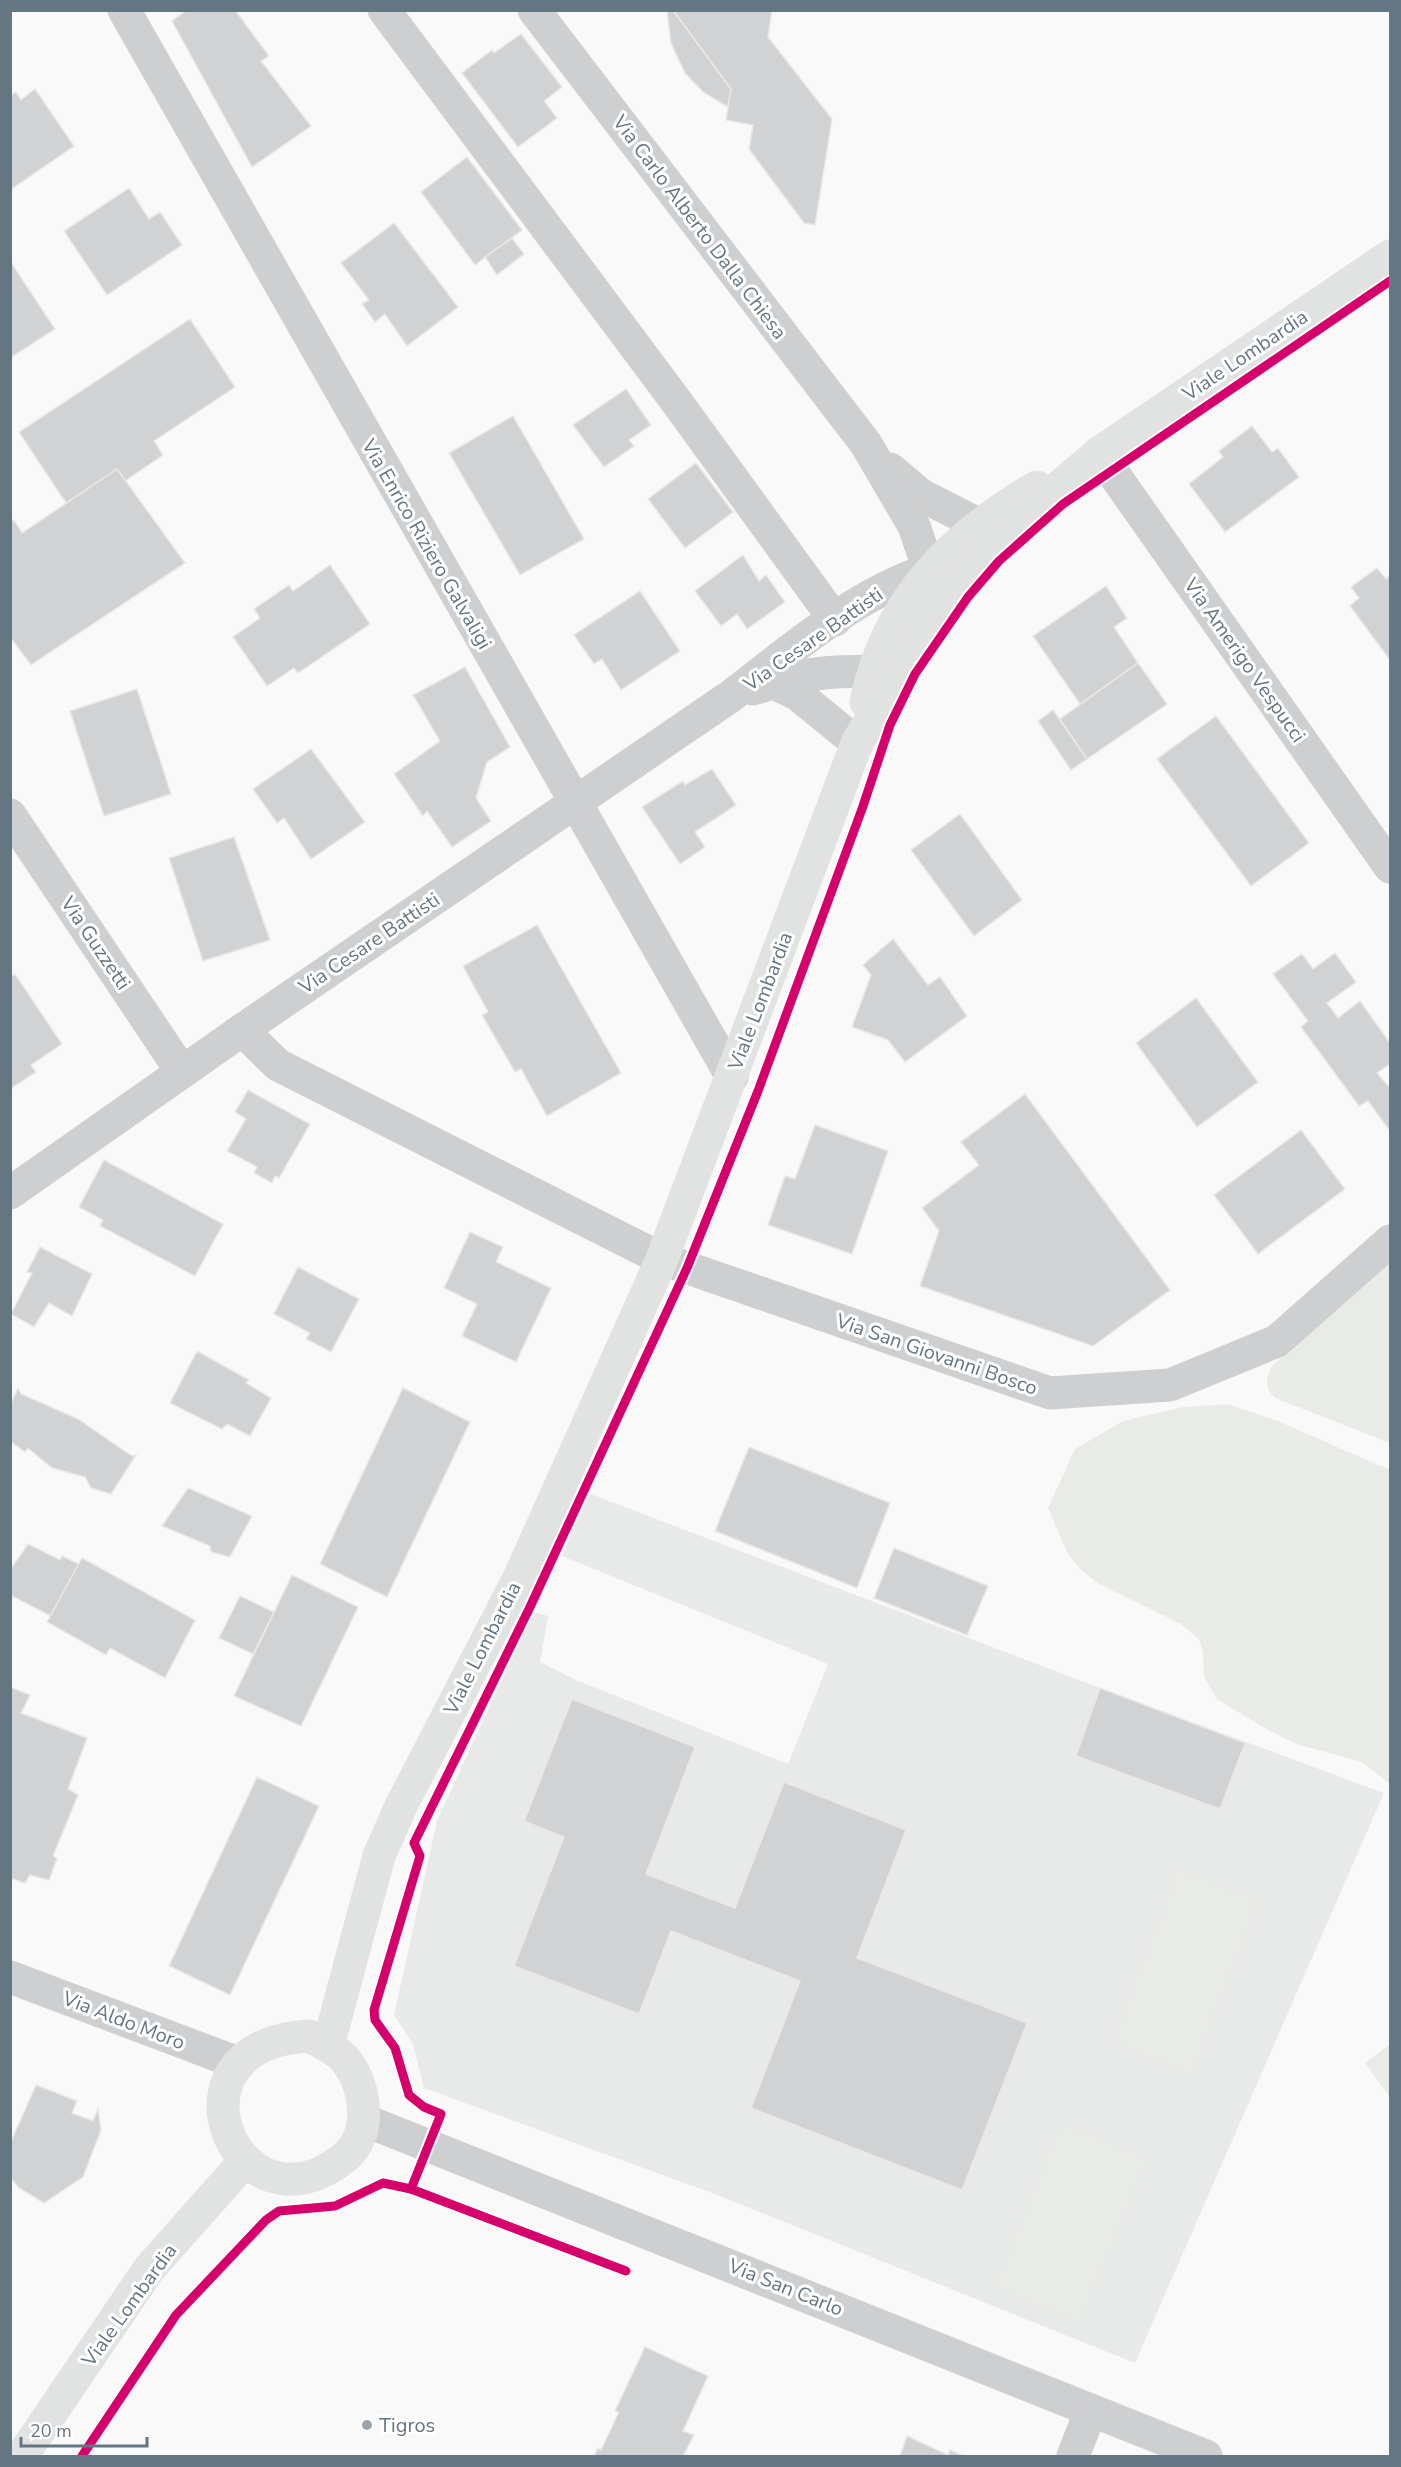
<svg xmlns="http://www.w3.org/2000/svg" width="1401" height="2467" viewBox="0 0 1401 2467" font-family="'Nunito Sans',sans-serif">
<rect width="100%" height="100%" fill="#f9f9f9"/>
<path fill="#e8e9e9" d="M 588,1493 L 1100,1688 L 1384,1793 L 1135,2363 L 712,2193 L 424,2088 L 413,2044 L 394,2015 L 437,1821 L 533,1612 L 548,1616 L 540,1662 L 576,1680 L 788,1764 L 828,1664 L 562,1556 Z"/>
<g fill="#e8ebe6">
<path d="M 1390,1262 L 1390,1443 L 1275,1398 C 1264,1387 1265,1378 1273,1365 Z"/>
<path d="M 1228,1404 L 1280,1422 L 1390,1470 L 1390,1784 L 1362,1762 L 1296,1744 L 1268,1730 L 1217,1699 L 1204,1677 L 1203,1652 L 1199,1639 L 1181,1624 L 1099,1584 L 1081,1570 L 1068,1554 L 1048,1508 L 1075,1449 L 1123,1421 L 1183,1407 Z"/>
<path d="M 1178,1869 L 1259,1900 L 1192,2075 L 1111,2043 Z"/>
<path d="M 1390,2044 L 1390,2097 L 1365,2063 Z"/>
<path d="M 1061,2122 L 1147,2158 L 1080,2323 L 993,2288 Z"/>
</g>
<g fill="#d0d2d3" stroke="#e8e8e8" stroke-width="1.5">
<path d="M 187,10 L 235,10 L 269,56 L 261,61 L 311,126 L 252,167 L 172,21 Z"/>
<path d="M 667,10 L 673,10 L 731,89 L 728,107 L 703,92 L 685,73 L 671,43 Z"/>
<path d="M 673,10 L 772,10 L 768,37 L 832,119 L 815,225 L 804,223 L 749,149 L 753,125 L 726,120 L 731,89 Z"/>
<path d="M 521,34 L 562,87 L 544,101 L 557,118 L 518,147 L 462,73 L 492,50 L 494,53 Z"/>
<path d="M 35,89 L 74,146 L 10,190 L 10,96 L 16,92 L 21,100 Z"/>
<path d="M 467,157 L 522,230 L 475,265 L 421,192 Z"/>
<path d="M 129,188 L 149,219 L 160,212 L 182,245 L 107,295 L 64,231 Z"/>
<path d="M 394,223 L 458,307 L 407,346 L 385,314 L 375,322 L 362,304 L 369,300 L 341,263 Z"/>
<path d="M 512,238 L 524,254 L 497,275 L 485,257 Z"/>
<path d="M 12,264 L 55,329 L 10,358 L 10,265 Z"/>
<path d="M 190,319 L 235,387 L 154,441 L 163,455 L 125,481 L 117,469 L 66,503 L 19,432 Z"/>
<path d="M 626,389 L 651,425 L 629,440 L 634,446 L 604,467 L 573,425 Z"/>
<path d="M 513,416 L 584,539 L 520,575 L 449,453 Z"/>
<path d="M 1252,426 L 1272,452 L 1278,448 L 1299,477 L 1225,532 L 1189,484 L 1223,457 L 1219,451 Z"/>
<path d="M 696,463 L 733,512 L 685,548 L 648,499 Z"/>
<path d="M 117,469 L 185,563 L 31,665 L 10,637 L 10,523 L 14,520 L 22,533 Z"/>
<path d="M 743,555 L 759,581 L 766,575 L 785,602 L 747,629 L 737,614 L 721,626 L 695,591 Z"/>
<path d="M 330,565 L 370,624 L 298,673 L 294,668 L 267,686 L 233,637 L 260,618 L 254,609 L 289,585 L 293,591 Z"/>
<path d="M 1377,568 L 1386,579 L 1390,575 L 1390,660 L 1350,606 L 1359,598 L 1351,587 Z"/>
<path d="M 1106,586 L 1127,618 L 1114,627 L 1138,663 L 1080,704 L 1033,636 Z"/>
<path d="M 640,591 L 680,651 L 621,690 L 602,659 L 594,664 L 574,635 Z"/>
<path d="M 1138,663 L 1167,704 L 1087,759 L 1060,719 Z"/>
<path d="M 465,667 L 510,747 L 487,762 L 476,798 L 491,821 L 452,847 L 427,811 L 423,816 L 394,774 L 440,741 L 413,695 Z"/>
<path d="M 137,689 L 171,794 L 104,816 L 70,711 Z"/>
<path d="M 1053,710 L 1087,759 L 1071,770 L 1038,721 Z"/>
<path d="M 1216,716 L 1309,843 L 1251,886 L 1157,759 Z"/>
<path d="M 311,749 L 365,822 L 311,859 L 284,818 L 277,823 L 253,789 Z"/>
<path d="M 712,769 L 736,805 L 695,832 L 705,847 L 680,864 L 642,807 L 683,781 L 685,785 Z"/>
<path d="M 960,814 L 1022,900 L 974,936 L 911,850 Z"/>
<path d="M 234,837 L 270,940 L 203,961 L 169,858 Z"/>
<path d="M 537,925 L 621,1073 L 547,1116 L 521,1069 L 515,1072 L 482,1015 L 488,1012 L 463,966 Z"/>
<path d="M 893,939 L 928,985 L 940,977 L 967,1016 L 905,1062 L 888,1040 L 852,1027 L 871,975 L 863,965 Z"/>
<path d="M 1335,953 L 1356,982 L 1327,1003 L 1338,1018 L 1360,1001 L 1390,1043 L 1390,1064 L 1377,1073 L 1388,1086 L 1390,1084 L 1390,1131 L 1368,1101 L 1359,1106 L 1301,1027 L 1308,1021 L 1273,974 L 1302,954 L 1313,969 Z"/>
<path d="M 15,974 L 62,1044 L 31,1065 L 36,1072 L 10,1089 L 10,977 Z"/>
<path d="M 1196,998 L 1258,1082 L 1197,1127 L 1136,1043 Z"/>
<path d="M 248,1090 L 310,1124 L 279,1178 L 275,1176 L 272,1183 L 254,1173 L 257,1167 L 227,1151 L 246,1119 L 235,1112 Z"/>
<path d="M 1025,1094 L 1170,1290 L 1093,1346 L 920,1286 L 939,1231 L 922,1208 L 979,1165 L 961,1142 Z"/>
<path d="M 815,1125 L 888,1151 L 852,1254 L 768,1225 L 785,1176 L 795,1179 Z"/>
<path d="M 1301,1130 L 1345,1189 L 1258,1254 L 1214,1195 Z"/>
<path d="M 104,1160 L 223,1224 L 195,1276 L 100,1226 L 103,1220 L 79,1207 Z"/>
<path d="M 470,1232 L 503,1247 L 496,1262 L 551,1288 L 516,1362 L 462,1336 L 477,1304 L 444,1288 Z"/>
<path d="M 40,1247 L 92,1274 L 72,1316 L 49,1303 L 34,1327 L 11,1314 L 32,1273 L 27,1272 Z"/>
<path d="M 298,1267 L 359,1299 L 331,1352 L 306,1339 L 310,1333 L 274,1314 Z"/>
<path d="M 197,1351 L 249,1380 L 246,1383 L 271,1398 L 250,1436 L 227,1424 L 222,1429 L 170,1403 Z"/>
<path d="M 18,1388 L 21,1394 L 78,1419 L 132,1456 L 136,1455 L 111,1494 L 91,1488 L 85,1477 L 52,1468 L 28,1448 L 25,1452 L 10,1441 L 10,1406 Z"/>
<path d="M 403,1388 L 470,1422 L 387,1597 L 320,1564 Z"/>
<path d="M 749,1447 L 890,1503 L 857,1588 L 715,1531 Z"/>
<path d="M 188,1488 L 252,1516 L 230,1557 L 211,1552 L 210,1546 L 162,1526 Z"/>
<path d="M 28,1544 L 60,1560 L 62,1556 L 79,1564 L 51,1616 L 10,1595 L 10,1570 Z"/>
<path d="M 894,1548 L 988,1586 L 967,1635 L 874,1598 Z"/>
<path d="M 82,1558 L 195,1620 L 165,1678 L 110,1648 L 106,1655 L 47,1622 Z"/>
<path d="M 292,1575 L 358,1607 L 301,1726 L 234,1696 Z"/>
<path d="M 240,1596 L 274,1612 L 253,1654 L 219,1638 Z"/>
<path d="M 10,1687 L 30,1695 L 21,1713 L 87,1738 L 68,1789 L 78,1795 L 53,1856 L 57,1858 L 49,1880 L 30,1875 L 25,1883 L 10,1878 Z"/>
<path d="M 1100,1688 L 1245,1743 L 1220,1809 L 1076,1756 Z"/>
<path d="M 572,1699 L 695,1747 L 646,1874 L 659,1879 L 735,1908 L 784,1782 L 906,1830 L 857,1958 L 1027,2023 L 962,2190 L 751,2108 L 800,1981 L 671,1931 L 639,2014 L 514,1966 L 564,1837 L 524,1821 Z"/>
<path d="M 257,1777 L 319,1806 L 230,1995 L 169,1966 Z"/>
<path d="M 36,2085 L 77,2101 L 72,2113 L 93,2121 L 98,2109 L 101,2130 L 83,2177 L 44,2203 L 19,2188 L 10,2177 L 10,2144 Z"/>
<path d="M 645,2347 L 708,2376 L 683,2431 L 694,2435 L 683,2456 L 594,2456 L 598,2448 L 601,2450 L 619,2412 L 615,2411 Z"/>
<path d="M 907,2436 L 948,2455 L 950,2450 L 964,2456 L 900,2456 Z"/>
</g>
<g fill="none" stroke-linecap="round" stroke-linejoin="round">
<g stroke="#cecfd0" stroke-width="33">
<path d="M 124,10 L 732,1077"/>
<path d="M 384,10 L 676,401 L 835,620"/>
<path d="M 1099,453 L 1390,867"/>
<path d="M 890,469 L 921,495 L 978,524"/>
<path d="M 772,682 L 797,694 L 857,743"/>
<path d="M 753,689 C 806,671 841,670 897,672"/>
<path d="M 10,815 L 182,1072"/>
<path d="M 242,1030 L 278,1065 L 662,1259 L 1050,1393 L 1170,1385 L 1277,1341 L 1390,1241"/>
<path d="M 10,1193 L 242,1030 L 731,696 C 792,649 855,594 929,570 L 914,526 L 866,444 L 534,10"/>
<path d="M 10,1977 L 238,2063"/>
<path d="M 364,2120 L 1206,2456"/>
<path d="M 1073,2456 L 1091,2410"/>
</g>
<g stroke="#e1e2e2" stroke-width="33">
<path d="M 866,702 C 887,601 951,537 1037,487"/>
<path d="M 309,2036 C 322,2043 338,2050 347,2062 C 366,2087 373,2134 345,2157 C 238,2245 152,2044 309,2036 Z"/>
<path d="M 328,2046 L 379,1856 L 401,1806 L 519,1578 L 662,1259 L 857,743 L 928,622 L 956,584 L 1040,503 L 1099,453 L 1390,256"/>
<path d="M 22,2456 L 149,2269 L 245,2161"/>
</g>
<g stroke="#fff" stroke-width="13">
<g id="cycleway">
<path d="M 411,2189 L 441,2114 L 424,2107 L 409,2095 L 395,2048 L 375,2020 L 374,2010 L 420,1856 L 414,1843 L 530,1607 L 687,1268 L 758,1091 L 862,809 L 890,725 L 915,674 L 968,597 L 999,561 L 1063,504 L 1390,281"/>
<path d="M 82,2456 L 176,2315 L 266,2220 L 279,2211 L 335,2206 L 383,2183 L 411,2189 L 626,2271"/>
</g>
</g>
<use href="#cycleway" stroke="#d6006c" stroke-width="9"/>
</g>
<circle fill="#99a4ac" stroke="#fff" stroke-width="2" cx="367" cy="2425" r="6"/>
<g text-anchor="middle" stroke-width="6" stroke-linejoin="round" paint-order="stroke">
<g font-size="20" fill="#657683" stroke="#fff">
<text transform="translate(700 227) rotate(53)" y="7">Via Carlo Alberto Dalla Chiesa</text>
<text transform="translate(1245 355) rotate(-34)" y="7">Viale Lombardia</text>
<text transform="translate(427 544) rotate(60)" y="7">Via Enrico Riziero Galvaligi</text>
<text transform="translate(813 639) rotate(-35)" y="7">Via Cesare Battisti</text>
<text transform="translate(1245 660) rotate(55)" y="7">Via Amerigo Vespucci</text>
<text transform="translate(96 943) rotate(56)" y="7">Via Guzzetti</text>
<text transform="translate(369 943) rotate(-34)" y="7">Via Cesare Battisti</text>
<text transform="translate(760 1001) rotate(-69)" y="7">Viale Lombardia</text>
<text transform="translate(937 1354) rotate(19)" y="7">Via San Giovanni Bosco</text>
<text transform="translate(482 1648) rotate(-63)" y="7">Viale Lombardia</text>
<text transform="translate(124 2020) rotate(21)" y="7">Via Aldo Moro</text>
<text transform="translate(786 2287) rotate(22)" y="7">Via San Carlo</text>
<text transform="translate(129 2305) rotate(-54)" y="7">Viale Lombardia</text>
</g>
<g font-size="20" fill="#657683" stroke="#fff" text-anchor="start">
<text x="379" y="2432">Tigros</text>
</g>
</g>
<rect width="1401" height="2467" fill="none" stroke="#657683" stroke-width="24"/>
<path d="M21 2437v9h126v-9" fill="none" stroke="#657683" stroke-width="3"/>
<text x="30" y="2437" font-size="18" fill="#657683" stroke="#ffffff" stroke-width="4.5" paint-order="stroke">20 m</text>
</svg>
